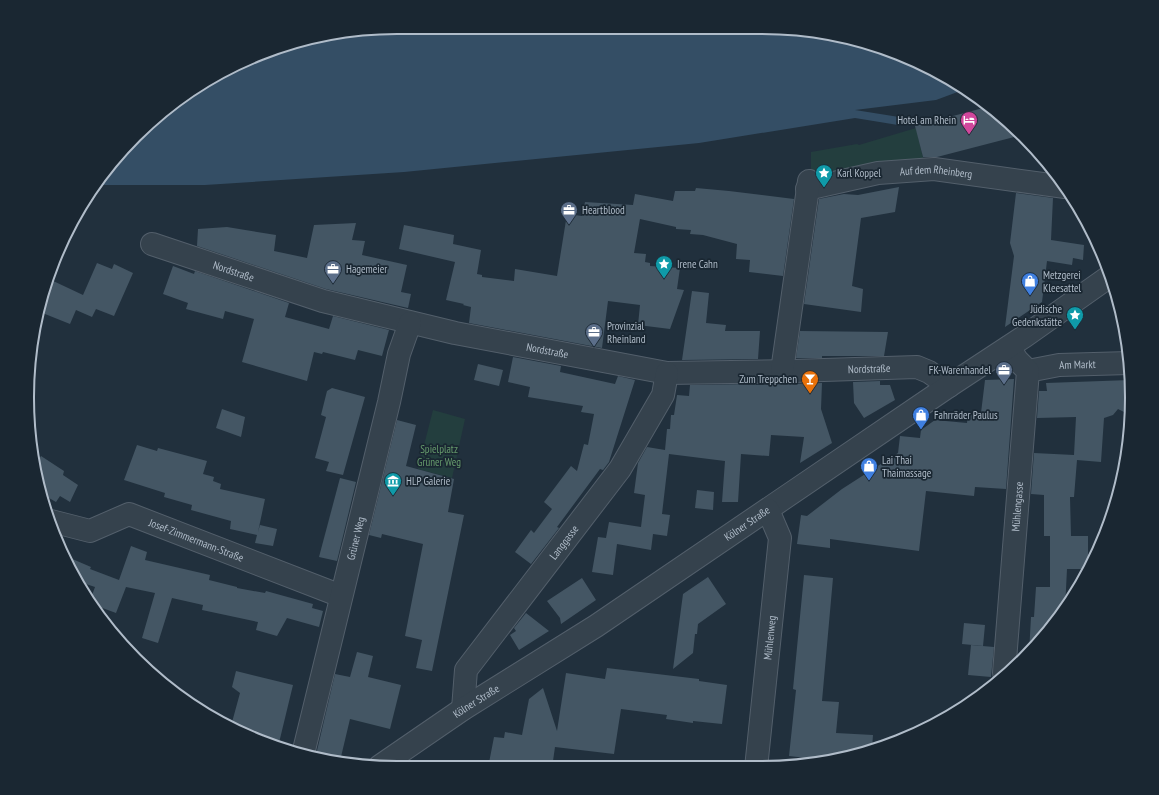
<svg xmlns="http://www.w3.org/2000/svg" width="1159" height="795" viewBox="0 0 1159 795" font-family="'PT Sans Narrow',sans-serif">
<rect width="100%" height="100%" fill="#21303d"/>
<g fill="#233e3e">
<path d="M 916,128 L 924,162 L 811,183 L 811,152 L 857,144 L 859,145 Z"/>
<path d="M 433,410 L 465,419 L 452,478 L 418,469 Z"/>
</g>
<path fill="#344e65" d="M 397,27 L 761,27 L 834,34 L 947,77 L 963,90 L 936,100 L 855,110 L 899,117 L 898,125 L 855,118 L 699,143 L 404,172 L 205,185 L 99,185 L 119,153 L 192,89 L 301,40 Z"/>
<g fill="#445664">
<path d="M 987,107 L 1022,135 L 937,157 L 923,157 L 915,126 Z"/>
<path d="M 899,187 L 895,212 L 861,218 L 852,286 L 863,289 L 861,312 L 804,304 L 819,199 L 844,194 L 858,195 Z"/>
<path d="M 696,188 L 729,191 L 794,199 L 783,276 L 749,272 L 750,260 L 736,259 L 737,244 L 703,235 L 690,234 L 691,230 L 676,229 L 676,227 L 640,219 L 634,253 L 646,254 L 645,262 L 650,263 L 650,266 L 680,268 L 677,289 L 684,290 L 670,329 L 638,325 L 640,305 L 608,301 L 602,348 L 469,323 L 471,307 L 463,305 L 464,304 L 446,300 L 455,262 L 399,249 L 404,225 L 454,235 L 453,244 L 481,250 L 477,274 L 482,275 L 482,277 L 514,281 L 515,269 L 557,276 L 567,214 L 582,216 L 585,202 L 633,205 L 635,194 L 673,201 L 675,191 L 695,191 Z"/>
<path d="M 1016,193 L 1053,198 L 1051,240 L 1084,245 L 1083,260 L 1073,258 L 1072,265 L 1047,261 L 1042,302 L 1005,327 L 1014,256 L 1010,243 Z"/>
<path d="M 356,223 L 352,240 L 365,241 L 362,255 L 407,265 L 401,292 L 411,294 L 408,308 L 326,289 L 197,246 L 198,229 L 227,227 L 276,235 L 274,251 L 307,258 L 314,225 Z"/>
<path d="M 97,263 L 112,269 L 114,264 L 133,273 L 114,316 L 96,309 L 92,317 L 76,310 L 70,324 L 40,312 L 49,279 L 83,295 Z"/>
<path d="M 173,266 L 194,274 L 195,271 L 289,303 L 285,317 L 329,329 L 333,316 L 389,330 L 382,356 L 358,350 L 355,360 L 323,352 L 322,354 L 314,352 L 307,381 L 242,362 L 254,319 L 225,311 L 223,319 L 186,309 L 188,303 L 163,294 Z"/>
<path d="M 692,291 L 709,293 L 706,323 L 726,325 L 725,331 L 760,331 L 758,359 L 682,360 Z"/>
<path d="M 800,331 L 888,332 L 884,356 L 822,356 L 822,358 L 796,358 Z"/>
<path d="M 513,357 L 561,366 L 560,372 L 615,384 L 618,376 L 635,380 L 609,462 L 603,470 L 600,469 L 557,527 L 559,528 L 531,564 L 515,552 L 531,530 L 534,533 L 552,509 L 544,502 L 571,466 L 577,471 L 584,444 L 588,445 L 594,414 L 581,412 L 583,406 L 528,397 L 530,387 L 508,382 Z"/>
<path d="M 478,364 L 503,370 L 499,386 L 474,380 Z"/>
<path d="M 1014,379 L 1006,489 L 975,487 L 974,496 L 926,491 L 919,551 L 830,539 L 830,548 L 797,544 L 801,515 L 807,516 L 842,489 L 898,453 L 900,436 L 920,438 L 921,430 L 935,420 L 967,423 L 968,412 L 981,413 L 985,380 Z"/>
<path d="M 1130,380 L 1132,398 L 1130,415 L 1118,409 L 1113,415 L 1104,418 L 1101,462 L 1077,460 L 1074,497 L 1070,497 L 1071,536 L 1088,536 L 1088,569 L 1067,569 L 1065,609 L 1029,653 L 1031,617 L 1034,617 L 1036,587 L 1050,587 L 1050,536 L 1044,536 L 1044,495 L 1031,494 L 1034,453 L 1074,455 L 1076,417 L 1037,418 L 1039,391 L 1047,391 L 1046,383 Z"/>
<path d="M 880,381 L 880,385 L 890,385 L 895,400 L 864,418 L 854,403 L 853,382 Z"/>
<path d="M 822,383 L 821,409 L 832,443 L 800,463 L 804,437 L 771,435 L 769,456 L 741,454 L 738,502 L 722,502 L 725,461 L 669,454 L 662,514 L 670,515 L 667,536 L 653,534 L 651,550 L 617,544 L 613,575 L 592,572 L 598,537 L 606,538 L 609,522 L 641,527 L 645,495 L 634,493 L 638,463 L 647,447 L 665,450 L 667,429 L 670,429 L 671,415 L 674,415 L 677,395 L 689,396 L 690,385 L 756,384 L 756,385 Z"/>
<path d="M 332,388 L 365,397 L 343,475 L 326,471 L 329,462 L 315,458 L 326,417 L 321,415 L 327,391 Z"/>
<path d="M 222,409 L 245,417 L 241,437 L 216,428 Z"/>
<path d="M 397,420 L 416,425 L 406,466 L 454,479 L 448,512 L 464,515 L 432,671 L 416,668 L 422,640 L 405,636 L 423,544 L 382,534 L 381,538 L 369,535 Z"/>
<path d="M 137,445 L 157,451 L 158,448 L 207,461 L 203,474 L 214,477 L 213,481 L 221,484 L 220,489 L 265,499 L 258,532 L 260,525 L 277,529 L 273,546 L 255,543 L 257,535 L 230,529 L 231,521 L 191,510 L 192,505 L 164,497 L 165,493 L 124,480 Z"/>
<path d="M 41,456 L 64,471 L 63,475 L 78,485 L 70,502 L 60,496 L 56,502 L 42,494 L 34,470 L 34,467 Z"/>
<path d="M 340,478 L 356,482 L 337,561 L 319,557 Z"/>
<path d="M 697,490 L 714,492 L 713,510 L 695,508 Z"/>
<path d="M 131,546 L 147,552 L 145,560 L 210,575 L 209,580 L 237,587 L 237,588 L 265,593 L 266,591 L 313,604 L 312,608 L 323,611 L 319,627 L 287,618 L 277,636 L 256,630 L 258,622 L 202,610 L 203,605 L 172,598 L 158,643 L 142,638 L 155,593 L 126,587 L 116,613 L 97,606 L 91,598 L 95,587 L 83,583 L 82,585 L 65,562 L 63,555 L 91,567 L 90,569 L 119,580 Z"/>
<path d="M 804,575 L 833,578 L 822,701 L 839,702 L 836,733 L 873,735 L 872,748 L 834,761 L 815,763 L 815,759 L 789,756 L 796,690 L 793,689 Z"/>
<path d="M 708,577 L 726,604 L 698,624 L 697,634 L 695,634 L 693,653 L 673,669 L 683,594 Z"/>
<path d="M 582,578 L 596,600 L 561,624 L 560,618 L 547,601 Z"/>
<path d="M 526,613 L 549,631 L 519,650 L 510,635 L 516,631 L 514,628 Z"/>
<path d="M 964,623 L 985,625 L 983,646 L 962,644 Z"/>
<path d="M 971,645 L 994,647 L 991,677 L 968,675 Z"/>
<path d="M 357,652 L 373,656 L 368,677 L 401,685 L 390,729 L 350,719 L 340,761 L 316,755 L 335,674 L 350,677 Z"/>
<path d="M 607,668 L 699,679 L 699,681 L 727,685 L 722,724 L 693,721 L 693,723 L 666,719 L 667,715 L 621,709 L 614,754 L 555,747 L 552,768 L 488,768 L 494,737 L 504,738 L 505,732 L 522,735 L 529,699 L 543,688 L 557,731 L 566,673 L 605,679 Z"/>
<path d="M 236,671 L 293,685 L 278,747 L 256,740 L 231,726 L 240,693 L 232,687 Z"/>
</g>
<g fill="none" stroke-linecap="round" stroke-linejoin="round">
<g stroke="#535f6b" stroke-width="24">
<g id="minor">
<path id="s1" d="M 807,189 L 878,173 L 934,169 L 1065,187"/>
<path id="s2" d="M 152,244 L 323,301 L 455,333 L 667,373 L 793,371 L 917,367 L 929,372 L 949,386"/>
<path d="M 782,371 L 809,181"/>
<path id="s3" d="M 1028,371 L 1059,365 L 1129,363"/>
<path id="s4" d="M 51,521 L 90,531 L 129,514 L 341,596"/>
<path id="s5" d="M 1004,673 L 1028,371 L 1017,360 L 1009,347"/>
<path id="s6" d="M 463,709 L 466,670 L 620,469 L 663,395 L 667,373"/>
<path id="s7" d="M 303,754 L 389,402 L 399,354 L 410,323"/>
<path id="s8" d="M 380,766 L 463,709 L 596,626 L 949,386 L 1025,336 L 1110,276"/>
<path id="s9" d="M 756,768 L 780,538 L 768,510"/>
</g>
</g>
<use href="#minor" stroke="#35424d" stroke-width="22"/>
</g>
<defs>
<g id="hotel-pin" transform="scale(0.9)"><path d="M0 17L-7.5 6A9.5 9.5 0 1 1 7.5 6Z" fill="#d1479c" stroke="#1a2732"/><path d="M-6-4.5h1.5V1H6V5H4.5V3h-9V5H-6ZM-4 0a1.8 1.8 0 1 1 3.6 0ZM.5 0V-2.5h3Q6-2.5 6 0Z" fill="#fff"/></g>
<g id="sight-pin" transform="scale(0.9)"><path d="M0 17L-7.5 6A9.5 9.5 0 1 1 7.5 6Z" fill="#0f9aa8" stroke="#1a2732"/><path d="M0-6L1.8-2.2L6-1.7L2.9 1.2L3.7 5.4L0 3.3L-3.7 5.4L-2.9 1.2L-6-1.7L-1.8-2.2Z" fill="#fff"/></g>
<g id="office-pin" transform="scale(0.9)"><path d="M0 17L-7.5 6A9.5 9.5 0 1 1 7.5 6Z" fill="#5c6f8a" stroke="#1a2732"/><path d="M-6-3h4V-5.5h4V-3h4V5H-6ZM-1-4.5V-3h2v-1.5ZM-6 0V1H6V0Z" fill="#fff"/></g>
<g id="shop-pin" transform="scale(0.9)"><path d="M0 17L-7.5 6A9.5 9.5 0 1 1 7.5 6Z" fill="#3f7fe0" stroke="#1a2732"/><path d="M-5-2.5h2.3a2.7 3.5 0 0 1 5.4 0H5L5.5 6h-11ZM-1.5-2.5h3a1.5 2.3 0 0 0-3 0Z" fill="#fff"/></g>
<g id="bar-pin" transform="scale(0.9)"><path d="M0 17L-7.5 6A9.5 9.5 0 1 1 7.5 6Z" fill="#e8710a" stroke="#1a2732"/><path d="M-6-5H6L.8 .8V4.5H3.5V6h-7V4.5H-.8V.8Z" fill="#fff"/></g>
<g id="museum-pin" transform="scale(0.9)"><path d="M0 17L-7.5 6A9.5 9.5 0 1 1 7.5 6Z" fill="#0f9aa8" stroke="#1a2732"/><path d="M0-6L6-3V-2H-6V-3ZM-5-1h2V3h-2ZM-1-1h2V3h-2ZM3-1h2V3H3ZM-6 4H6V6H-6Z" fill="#fff"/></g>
</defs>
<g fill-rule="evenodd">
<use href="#hotel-pin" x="969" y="120"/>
<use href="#sight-pin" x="824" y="173"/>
<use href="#office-pin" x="569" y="210"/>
<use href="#sight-pin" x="664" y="264"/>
<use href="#office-pin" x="333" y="269"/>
<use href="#shop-pin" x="1030" y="281"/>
<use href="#sight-pin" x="1075" y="315"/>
<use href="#office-pin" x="594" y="332"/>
<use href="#office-pin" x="1004" y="370"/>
<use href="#bar-pin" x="810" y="379"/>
<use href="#shop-pin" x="921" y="415"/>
<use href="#shop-pin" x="869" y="466"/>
<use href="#museum-pin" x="393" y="481"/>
</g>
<g text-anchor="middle" stroke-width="3.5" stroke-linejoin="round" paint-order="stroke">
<g font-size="11" fill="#b0bcc9" stroke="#1a2732" text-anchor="start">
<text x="956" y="124" text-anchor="end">Hotel am Rhein</text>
<text x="837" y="177">Karl Koppel</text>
<text x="582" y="214">Heartblood</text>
<text x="677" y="268">Irene Cahn</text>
<text x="346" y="273">Hagemeier</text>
<text x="1043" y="279">Metzgerei<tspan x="1043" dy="13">Kleesattel</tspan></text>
<text x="1062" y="313" text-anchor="end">Jüdische<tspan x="1062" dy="13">Gedenkstätte</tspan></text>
<text x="607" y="330">Provinzial<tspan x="607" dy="13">Rheinland</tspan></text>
<text x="991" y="374" text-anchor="end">FK-Warenhandel</text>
<text x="797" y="383" text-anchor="end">Zum Treppchen</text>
<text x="934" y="419">Fahrräder Paulus</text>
<text x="882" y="464">Lai Thai<tspan x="882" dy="13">Thaimassage</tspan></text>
<text x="406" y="485">HLP Galerie</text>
</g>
<g font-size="11" fill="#b0bcc9" stroke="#1a2732">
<text dy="4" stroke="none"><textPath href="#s1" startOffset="131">Auf dem Rheinberg</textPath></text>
<text dy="4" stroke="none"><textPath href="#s2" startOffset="86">Nordstraße</textPath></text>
<text dy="4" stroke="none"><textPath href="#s2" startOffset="410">Nordstraße</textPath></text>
<text dy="4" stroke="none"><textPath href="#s3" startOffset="50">Am Markt</textPath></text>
<text dy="4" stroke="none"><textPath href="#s2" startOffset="734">Nordstraße</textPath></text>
<text dy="4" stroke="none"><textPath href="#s5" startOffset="167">Mühlengasse</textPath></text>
<text dy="4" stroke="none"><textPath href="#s8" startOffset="440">Kölner Straße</textPath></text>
<text dy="4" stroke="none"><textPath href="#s7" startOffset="222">Grüner Weg</textPath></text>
<text dy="4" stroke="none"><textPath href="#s4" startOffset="155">Josef-Zimmermann-Straße</textPath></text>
<text dy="4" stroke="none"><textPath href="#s6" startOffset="200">Langgasse</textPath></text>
<text dy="4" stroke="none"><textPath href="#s9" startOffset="131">Mühlenweg</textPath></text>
<text dy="4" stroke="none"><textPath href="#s8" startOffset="116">Kölner Straße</textPath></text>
</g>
<g font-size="11" fill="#669b6c" stroke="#1a2732">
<text x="439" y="453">Spielplatz<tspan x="439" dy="13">Grüner Weg</tspan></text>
</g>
</g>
<path d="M0 0H1159V795H0ZM397 34H762A363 363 0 0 1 1125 397V398A363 363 0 0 1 762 761H397A363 363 0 0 1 34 398V397A363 363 0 0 1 397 34Z" fill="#1a2732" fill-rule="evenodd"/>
<path fill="none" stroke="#b0bcc9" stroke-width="2" d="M397 34H762A363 363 0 0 1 1125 397V398A363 363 0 0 1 762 761H397A363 363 0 0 1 34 398V397A363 363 0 0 1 397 34Z"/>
</svg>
